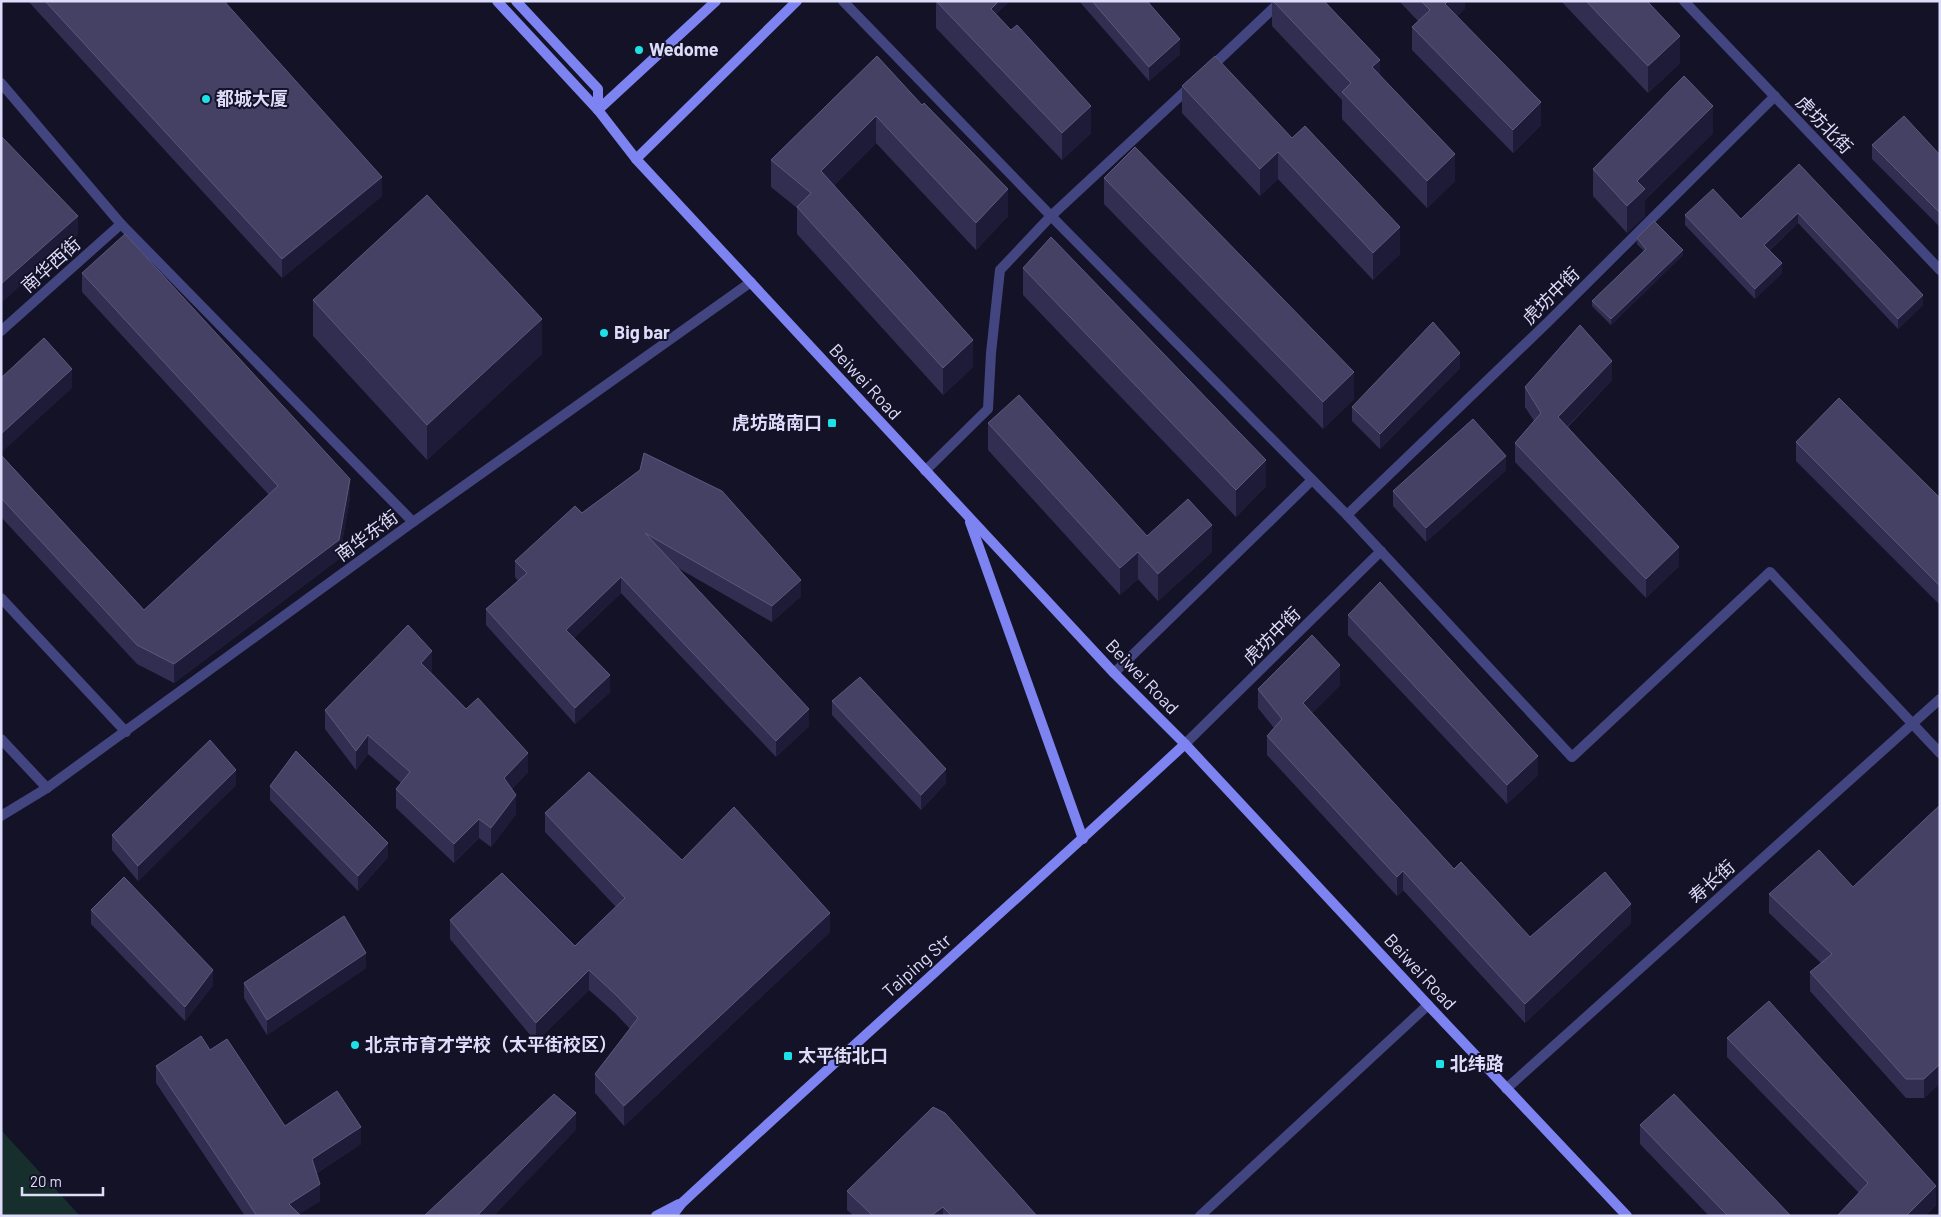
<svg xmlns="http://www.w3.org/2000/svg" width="1941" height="1217" viewBox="0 0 1941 1217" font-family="Barlow,'Noto Sans SC',sans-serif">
<rect width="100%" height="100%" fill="#141226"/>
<path fill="#162f2d" d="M 1,1130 L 80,1216 L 1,1216 Z"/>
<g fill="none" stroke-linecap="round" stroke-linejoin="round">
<g stroke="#434580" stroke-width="10">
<path d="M 843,1 L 1051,216 L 1347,515 L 1572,757 L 1770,572 L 1940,753"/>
<path d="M 1684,1 L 1940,270"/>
<path d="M 1209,69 L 1281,1"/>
<path d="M 1,83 L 121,224 L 413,522"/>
<path d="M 1,331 L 121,224"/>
<path d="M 925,471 L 988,409 L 991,353 L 1000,270 L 1051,216 L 1193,84"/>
<path d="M 1347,515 L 1547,323 L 1775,96"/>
<path d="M 1,598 L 126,732"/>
<path d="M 1114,673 L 1312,480"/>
<path d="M 1,739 L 47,788"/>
<path d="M 1185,744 L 1381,551"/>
<path d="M 1,816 L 47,788 L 413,522 L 751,282"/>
<path d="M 1506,1089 L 1940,699"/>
<path d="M 1200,1216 L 1428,1005"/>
</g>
<g stroke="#7d83f0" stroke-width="10">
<path d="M 497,1 L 598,110 L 636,159 L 1114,673 L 1185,744 L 1428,1005 L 1627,1216"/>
<path d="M 516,1 L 598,89 L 598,110"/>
<path d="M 598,110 L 716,1"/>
<path d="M 636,159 L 797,1"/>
<path d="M 970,522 L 1083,839"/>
<path d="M 656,1216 L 679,1204"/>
<path d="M 672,1216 L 682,1203 C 849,1048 1019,898 1185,744"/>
</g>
</g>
<g fill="#322e52">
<path d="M 28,1 L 224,1 L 382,196 L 282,278 Z"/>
<path d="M 936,1 L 1010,1 L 997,13 L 997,15 L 1091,133 L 1062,160 L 936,28 Z"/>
<path d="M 1079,1 L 1147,1 L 1180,54 L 1149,81 Z"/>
<path d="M 1272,1 L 1324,1 L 1455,181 L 1427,208 L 1342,119 L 1342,100 L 1272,26 Z"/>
<path d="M 1399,1 L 1465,1 L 1465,8 L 1457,16 L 1541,125 L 1513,153 L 1412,50 L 1412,27 L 1418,21 Z"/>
<path d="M 1561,1 L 1647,1 L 1680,63 L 1648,93 Z"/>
<path d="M 877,56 L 1008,216 L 976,250 L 876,143 L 834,185 L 973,367 L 943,395 L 797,234 L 797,208 L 771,187 L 771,160 Z"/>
<path d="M 1215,56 L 1400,254 L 1373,280 L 1278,179 L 1260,196 L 1182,113 L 1182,86 Z"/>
<path d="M 1713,133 L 1645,200 L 1645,216 L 1627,233 L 1593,196 L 1593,169 Z"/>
<path d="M 1872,145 L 1940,155 L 1940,227 L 1872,159 Z"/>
<path d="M 1799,164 L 1923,305 L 1898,329 L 1798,223 L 1769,251 L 1782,273 L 1755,299 L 1685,225 L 1685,215 L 1741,219 Z"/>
<path d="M 1104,178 L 1354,399 L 1323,429 L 1104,204 Z"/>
<path d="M 1637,238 L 1683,255 L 1611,325 L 1592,306 L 1592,301 L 1644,251 L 1637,244 Z"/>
<path d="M 1023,268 L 1266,486 L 1236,517 L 1023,295 Z"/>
<path d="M 82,273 L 350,498 L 339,559 L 174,683 L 137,664 L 1,517 L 1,455 L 144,610 L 269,495 L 82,292 Z"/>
<path d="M 313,300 L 542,354 L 427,460 L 313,336 Z"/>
<path d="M 1460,368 L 1380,449 L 1352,421 L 1352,407 Z"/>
<path d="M 1612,380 L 1568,427 L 1679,566 L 1646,598 L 1515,462 L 1515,443 L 1534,421 L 1525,407 L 1525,387 Z"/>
<path d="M 988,423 L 1147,536 L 1212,552 L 1158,601 L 1138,579 L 1120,595 L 988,450 Z"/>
<path d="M 1796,442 L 1940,498 L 1940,605 L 1796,461 Z"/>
<path d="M 640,470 L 801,596 L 772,622 L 678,568 L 809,726 L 776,757 L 621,593 L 574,638 L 610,692 L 575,724 L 486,625 L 486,609 L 518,581 L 515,577 L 515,561 Z"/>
<path d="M 1506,470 L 1426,542 L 1393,506 L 1393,491 Z"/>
<path d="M 1348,615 L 1538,775 L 1507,804 L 1348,635 Z"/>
<path d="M 432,671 L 431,672 L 528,772 L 512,789 L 516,814 L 491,847 L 479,838 L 454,863 L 396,808 L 396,789 L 401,783 L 368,754 L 356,770 L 325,729 L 325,710 Z"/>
<path d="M 1340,685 L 1312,713 L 1454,869 L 1530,937 L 1631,923 L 1525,1023 L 1403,890 L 1397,896 L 1267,755 L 1267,736 L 1274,728 L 1258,708 L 1258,689 Z"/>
<path d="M 832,701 L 946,783 L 921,810 L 832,715 Z"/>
<path d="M 236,785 L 138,881 L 112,850 L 112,835 Z"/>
<path d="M 270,786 L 388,857 L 358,891 L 270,800 Z"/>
<path d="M 1940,805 L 1940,1083 L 1924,1098 L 1906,1098 L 1810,991 L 1810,972 L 1821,963 L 1769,913 L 1769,894 L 1853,887 Z"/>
<path d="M 545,813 L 682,860 L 830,932 L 624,1126 L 595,1093 L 595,1074 L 630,1029 L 616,1014 L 589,990 L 536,1042 L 450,939 L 450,920 L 575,946 L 616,907 L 545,832 Z"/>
<path d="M 91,910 L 213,985 L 185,1021 L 91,924 Z"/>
<path d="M 366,968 L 267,1035 L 244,998 L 244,983 Z"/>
<path d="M 1727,1038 L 1936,1205 L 1925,1216 L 1837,1216 L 1859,1193 L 1727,1057 Z"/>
<path d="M 210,1050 L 285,1126 L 361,1144 L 317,1173 L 320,1201 L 299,1214 L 301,1216 L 245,1216 L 156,1083 L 156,1066 Z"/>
<path d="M 1640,1125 L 1791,1216 L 1709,1216 L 1640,1144 Z"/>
<path d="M 847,1191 L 1037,1216 L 854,1216 L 847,1210 Z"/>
</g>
<g fill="#1e1b39">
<path d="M 989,1 L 1010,1 L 997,13 L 997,30 Z"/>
<path d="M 1448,1 L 1465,1 L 1465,8 L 1445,27 L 1445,4 Z"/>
<path d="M 1680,36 L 1680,63 L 1648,93 L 1648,66 Z"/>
<path d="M 1180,39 L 1180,54 L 1149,81 L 1149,67 Z"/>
<path d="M 1380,60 L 1380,87 L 1372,67 Z"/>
<path d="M 1541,102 L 1541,125 L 1513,153 L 1513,130 Z"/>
<path d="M 1091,106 L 1091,133 L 1062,160 L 1062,133 Z"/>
<path d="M 1713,106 L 1713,133 L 1645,200 L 1645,216 L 1627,233 L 1627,206 L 1637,181 Z"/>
<path d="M 876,116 L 876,143 L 821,198 L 821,171 Z"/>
<path d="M 1278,152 L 1278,179 L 1260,196 L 1260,169 Z"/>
<path d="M 1455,154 L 1455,181 L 1427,208 L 1427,181 Z"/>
<path d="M 382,177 L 382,196 L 282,278 L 282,259 Z"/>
<path d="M 1008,189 L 1008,216 L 976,250 L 976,223 Z"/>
<path d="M 1798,213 L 1798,223 L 1764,255 L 1764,245 Z"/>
<path d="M 78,216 L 78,235 L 1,303 L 1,284 Z"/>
<path d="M 1400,227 L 1400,254 L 1373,280 L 1373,253 Z"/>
<path d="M 1683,250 L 1683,255 L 1611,325 L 1611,319 Z"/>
<path d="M 1782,263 L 1782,273 L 1755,299 L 1755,289 Z"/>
<path d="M 1923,295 L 1923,305 L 1898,329 L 1898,319 Z"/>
<path d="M 542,319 L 542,354 L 427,460 L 427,425 Z"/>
<path d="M 973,340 L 973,367 L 943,395 L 943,368 Z"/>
<path d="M 1460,353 L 1460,368 L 1380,449 L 1380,434 Z"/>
<path d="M 1612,361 L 1612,380 L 1558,436 L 1558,417 Z"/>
<path d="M 72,369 L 72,388 L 1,453 L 1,434 Z"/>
<path d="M 1354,372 L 1354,399 L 1323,429 L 1323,402 Z"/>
<path d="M 1506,456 L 1506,470 L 1426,542 L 1426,528 Z"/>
<path d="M 1266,460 L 1266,486 L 1236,517 L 1236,490 Z"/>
<path d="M 350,479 L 350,498 L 339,559 L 174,683 L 174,664 Z"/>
<path d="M 1212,525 L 1212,552 L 1158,601 L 1158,574 Z"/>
<path d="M 1679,547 L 1679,566 L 1646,598 L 1646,579 Z"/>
<path d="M 1138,552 L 1138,579 L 1120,595 L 1120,568 Z"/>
<path d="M 621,577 L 621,593 L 566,646 L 566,630 Z"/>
<path d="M 801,580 L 801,596 L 772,622 L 772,606 Z"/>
<path d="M 432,651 L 432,671 L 421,682 L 421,663 Z"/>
<path d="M 1340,665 L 1340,685 L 1303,722 L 1303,703 Z"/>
<path d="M 610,675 L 610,692 L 575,724 L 575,708 Z"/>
<path d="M 809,709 L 809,726 L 776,757 L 776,741 Z"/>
<path d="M 368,735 L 368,754 L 356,770 L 356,751 Z"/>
<path d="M 528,753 L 528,772 L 504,797 L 504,778 Z"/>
<path d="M 1538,756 L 1538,775 L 1507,804 L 1507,785 Z"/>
<path d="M 946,769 L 946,783 L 921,810 L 921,795 Z"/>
<path d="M 236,770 L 236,785 L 138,881 L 138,866 Z"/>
<path d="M 516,795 L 516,814 L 491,847 L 491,828 Z"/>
<path d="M 479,819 L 479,838 L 454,863 L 454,844 Z"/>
<path d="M 388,843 L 388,857 L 358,891 L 358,876 Z"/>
<path d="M 1403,871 L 1403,890 L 1397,896 L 1397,877 Z"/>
<path d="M 1631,904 L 1631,923 L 1525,1023 L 1525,1004 Z"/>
<path d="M 830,913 L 830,932 L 624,1126 L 624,1106 Z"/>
<path d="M 366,953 L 366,968 L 267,1035 L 267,1020 Z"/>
<path d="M 213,970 L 213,985 L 185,1021 L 185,1007 Z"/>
<path d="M 589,970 L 589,990 L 536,1042 L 536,1023 Z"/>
<path d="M 1940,1064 L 1940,1083 L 1924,1098 L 1924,1079 Z"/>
<path d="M 576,1113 L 576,1130 L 494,1216 L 477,1216 Z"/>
<path d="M 361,1127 L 361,1144 L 312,1176 L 312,1159 Z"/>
<path d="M 320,1184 L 320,1201 L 297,1216 L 289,1204 Z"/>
<path d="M 1936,1186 L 1936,1205 L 1925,1216 L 1906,1216 Z"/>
<path d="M 943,1207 L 943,1216 L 931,1216 Z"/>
</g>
<g fill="#444164" stroke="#5c597c">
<path d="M 45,1 L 224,1 L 382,177 L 282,259 Z"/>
<path d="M 936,1 L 996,1 L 997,3 L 991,9 L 1011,30 L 1017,25 L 1091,106 L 1062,133 Z"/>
<path d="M 1092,1 L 1147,1 L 1180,39 L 1149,67 Z"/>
<path d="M 1273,1 L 1324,1 L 1380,60 L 1372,67 L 1455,154 L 1427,181 L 1342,92 L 1351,83 Z"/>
<path d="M 1421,1 L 1448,1 L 1445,4 L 1541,102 L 1513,130 L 1412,27 L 1430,10 Z"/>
<path d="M 1586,1 L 1647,1 L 1680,36 L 1648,66 Z"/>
<path d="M 877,56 L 922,105 L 924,103 L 1008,189 L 976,223 L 876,116 L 821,171 L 973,340 L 943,368 L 797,207 L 811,193 L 771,160 Z"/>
<path d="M 1215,56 L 1292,138 L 1305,126 L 1400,227 L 1373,253 L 1278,152 L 1260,169 L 1182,86 Z"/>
<path d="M 1684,76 L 1713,106 L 1637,181 L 1645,189 L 1627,206 L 1593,169 Z"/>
<path d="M 1904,116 L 1940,155 L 1940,213 L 1872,145 Z"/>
<path d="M 1,136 L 78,216 L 1,284 Z"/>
<path d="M 1135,147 L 1354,372 L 1323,402 L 1104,178 Z"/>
<path d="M 1799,164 L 1923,295 L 1898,319 L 1798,213 L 1764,245 L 1782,263 L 1755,289 L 1685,215 L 1713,189 L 1741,219 Z"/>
<path d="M 427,195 L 542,319 L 427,425 L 313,300 Z"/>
<path d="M 1654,221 L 1683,250 L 1611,319 L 1592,301 L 1646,249 L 1637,238 Z"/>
<path d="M 125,234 L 350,479 L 339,540 L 174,664 L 137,645 L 1,498 L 1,455 L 144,610 L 278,486 L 82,273 Z"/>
<path d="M 1051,237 L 1266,460 L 1236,490 L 1023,268 Z"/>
<path d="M 1433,322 L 1460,353 L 1380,434 L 1352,407 Z"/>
<path d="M 1580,325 L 1612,361 L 1558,417 L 1679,547 L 1646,579 L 1515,443 L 1541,413 L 1525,387 Z"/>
<path d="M 44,338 L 72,369 L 1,434 L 1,378 Z"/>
<path d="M 1019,395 L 1147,536 L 1188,499 L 1212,525 L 1158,574 L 1138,552 L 1120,568 L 988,423 Z"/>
<path d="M 1839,398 L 1940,498 L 1940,586 L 1796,442 Z"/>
<path d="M 1473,419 L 1506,456 L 1426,528 L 1393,491 Z"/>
<path d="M 644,453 L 722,491 L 801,580 L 772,606 L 645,533 L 809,709 L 776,741 L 621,577 L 566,630 L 610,675 L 575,708 L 486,609 L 527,573 L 515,561 L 575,506 L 582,513 L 640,470 Z"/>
<path d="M 1380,582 L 1538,756 L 1507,785 L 1348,615 Z"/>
<path d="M 408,625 L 432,651 L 421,663 L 466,709 L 478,698 L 528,753 L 504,778 L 516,795 L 491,828 L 479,819 L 454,844 L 396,789 L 410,772 L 368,735 L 356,751 L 325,710 Z"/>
<path d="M 1312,635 L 1340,665 L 1303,703 L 1454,869 L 1461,862 L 1530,937 L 1605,872 L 1631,904 L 1525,1004 L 1403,871 L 1397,877 L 1267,736 L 1282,719 L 1258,689 Z"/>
<path d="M 860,677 L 946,769 L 921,795 L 832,701 Z"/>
<path d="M 210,740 L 236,770 L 138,866 L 112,835 Z"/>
<path d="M 296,751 L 388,843 L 358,876 L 270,786 Z"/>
<path d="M 589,772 L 682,860 L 734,807 L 830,913 L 624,1106 L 595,1074 L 638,1018 L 616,995 L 589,970 L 536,1023 L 450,920 L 502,873 L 575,946 L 625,898 L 545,813 Z"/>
<path d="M 1940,805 L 1940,1064 L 1924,1079 L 1906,1079 L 1810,972 L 1832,954 L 1769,894 L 1819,850 L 1853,887 Z"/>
<path d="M 124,877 L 213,970 L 185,1007 L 91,910 Z"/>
<path d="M 344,916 L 366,953 L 267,1020 L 244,983 Z"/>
<path d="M 1769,1001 L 1936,1186 L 1906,1216 L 1837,1216 L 1868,1183 L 1727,1038 Z"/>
<path d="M 201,1036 L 210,1050 L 227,1039 L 285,1126 L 337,1091 L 361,1127 L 312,1159 L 320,1184 L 289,1204 L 301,1216 L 257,1216 L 156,1066 Z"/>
<path d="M 554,1094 L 576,1113 L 477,1216 L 424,1216 Z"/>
<path d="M 1674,1094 L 1791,1216 L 1728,1216 L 1640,1125 Z"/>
<path d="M 933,1107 L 945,1113 L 1037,1216 L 952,1216 L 943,1207 L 931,1216 L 873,1216 L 847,1191 Z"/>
</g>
<g fill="#1de1e6" stroke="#141226" stroke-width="2">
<circle cx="639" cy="50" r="5"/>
<circle cx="206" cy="99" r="5"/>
<circle cx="604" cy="333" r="5"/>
<rect x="827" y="418" width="10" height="10" rx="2.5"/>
<circle cx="355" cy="1045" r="5"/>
<rect x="783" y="1051" width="10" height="10" rx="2.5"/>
<rect x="1435" y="1059" width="10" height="10" rx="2.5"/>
</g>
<g text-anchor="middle" stroke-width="4" stroke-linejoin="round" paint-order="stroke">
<g font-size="18" font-weight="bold" fill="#dddcfb" stroke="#141226" text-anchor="start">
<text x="649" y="56">Wedome</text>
<text x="216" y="105">都城大厦</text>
<text x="614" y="339">Big bar</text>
<text x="822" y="429" text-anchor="end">虎坊路南口</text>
<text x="365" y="1051">北京市育才学校（太平街校区）</text>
<text x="798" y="1062">太平街北口</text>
<text x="1450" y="1070">北纬路</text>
</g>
<g font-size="18" fill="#dddcfb" stroke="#141226">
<text transform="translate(1824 125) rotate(46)" y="6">虎坊北街</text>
<text transform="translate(51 265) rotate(-42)" y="6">南华西街</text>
<text transform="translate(1551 296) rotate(-45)" y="6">虎坊中街</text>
<text transform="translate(865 382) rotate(47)" y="6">Beiwei Road</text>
<text transform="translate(367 536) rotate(-36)" y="6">南华东街</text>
<text transform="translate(1272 636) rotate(-45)" y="6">虎坊中街</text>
<text transform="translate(1142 677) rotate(46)" y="6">Beiwei Road</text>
<text transform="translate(1712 882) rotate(-42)" y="6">寿长街</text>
<text transform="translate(917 966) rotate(-42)" y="6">Taiping Str</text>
<text transform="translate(1420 972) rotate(47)" y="6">Beiwei Road</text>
</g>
</g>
<rect width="1941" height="1217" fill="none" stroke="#dddcfb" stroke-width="5"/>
<path d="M22 1187v8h81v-8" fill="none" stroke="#dddcfb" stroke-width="2.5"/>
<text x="30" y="1187" font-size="15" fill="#dddcfb" stroke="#141226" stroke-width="4" paint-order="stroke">20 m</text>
</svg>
